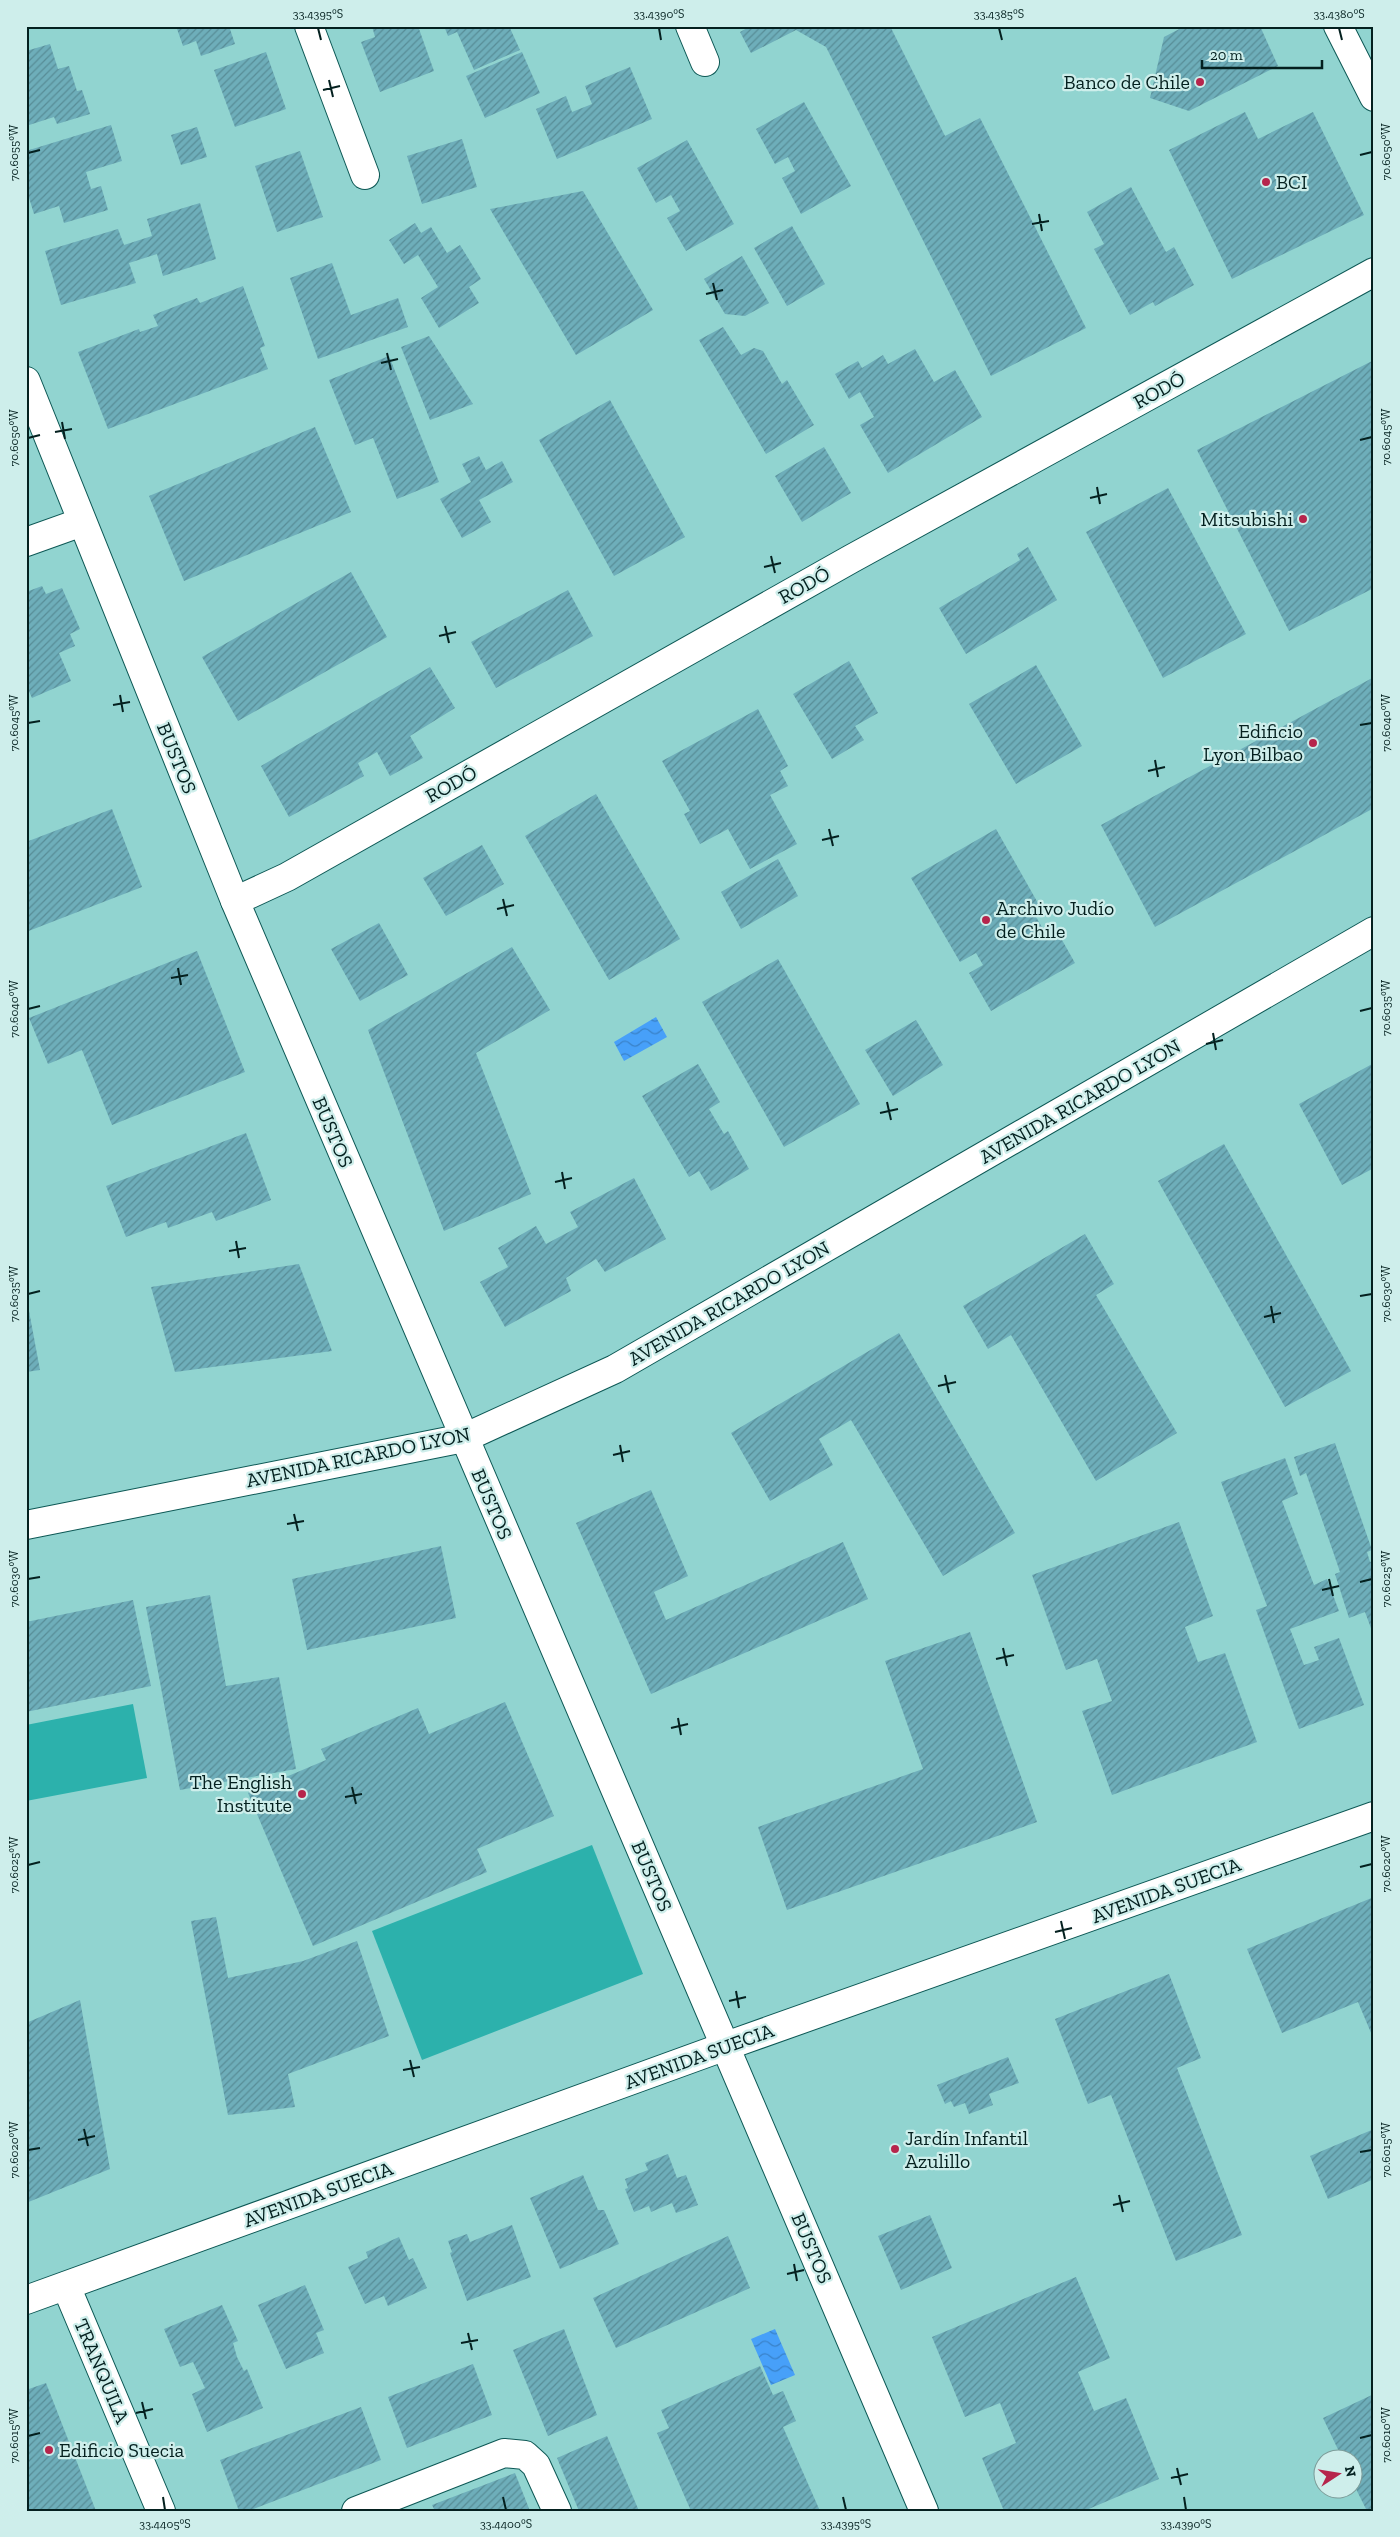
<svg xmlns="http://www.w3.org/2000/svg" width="1400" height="2537" viewBox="0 0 1400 2537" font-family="'Zilla Slab',serif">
<defs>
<pattern id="water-waves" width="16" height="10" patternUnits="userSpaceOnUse" patternTransform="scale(1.25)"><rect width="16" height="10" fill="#47a0f9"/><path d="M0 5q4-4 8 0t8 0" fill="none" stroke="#3982c9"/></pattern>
<pattern id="building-hatch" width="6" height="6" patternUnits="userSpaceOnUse" patternTransform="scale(1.25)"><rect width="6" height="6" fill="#6eaeba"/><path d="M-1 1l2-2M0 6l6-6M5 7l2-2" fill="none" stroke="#588d97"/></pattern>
</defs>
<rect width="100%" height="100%" fill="#91d4d0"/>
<g fill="#2cb1ac">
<path d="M 133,1704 L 147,1778 L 26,1801 L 26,1725 Z"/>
<path d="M 592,1845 L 643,1974 L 422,2060 L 372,1931 Z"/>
</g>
<g fill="url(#water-waves)">
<path d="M 656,1017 L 667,1037 L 624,1061 L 614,1042 Z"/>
<path d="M 775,2329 L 795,2375 L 771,2385 L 751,2339 Z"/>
</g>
<g fill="url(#building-hatch)">
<path d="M 176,26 L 229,26 L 235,44 L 201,56 L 196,41 L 183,46 Z"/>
<path d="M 372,26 L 418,26 L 434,71 L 380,92 L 361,42 L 375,37 Z"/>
<path d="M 444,26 L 509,26 L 520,50 L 474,70 L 457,32 L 448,36 Z"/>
<path d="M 751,26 L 890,26 L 945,136 L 980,118 L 1086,328 L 991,376 L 826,47 L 796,30 L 751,53 L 740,32 Z"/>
<path d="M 1185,26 L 1260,26 L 1278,66 L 1189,111 L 1150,98 L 1164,37 Z"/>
<path d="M 50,44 L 58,69 L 69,66 L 77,91 L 82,90 L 90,114 L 57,124 L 54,117 L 26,126 L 26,51 Z"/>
<path d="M 266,52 L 286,109 L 235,127 L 214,70 Z"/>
<path d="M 522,52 L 540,93 L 485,118 L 466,76 Z"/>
<path d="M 630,67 L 652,119 L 557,159 L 536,109 L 566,96 L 572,112 L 592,104 L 585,86 Z"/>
<path d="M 804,102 L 851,186 L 801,214 L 782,178 L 795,171 L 788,157 L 775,164 L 756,129 Z"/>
<path d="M 1245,112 L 1258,139 L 1313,112 L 1364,215 L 1232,279 L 1169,150 Z"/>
<path d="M 111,125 L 122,161 L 86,172 L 91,189 L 101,186 L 108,210 L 64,223 L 59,206 L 34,214 L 26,188 L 26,151 Z"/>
<path d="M 197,127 L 207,157 L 181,165 L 171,135 Z"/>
<path d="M 462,139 L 477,187 L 422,204 L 407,156 Z"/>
<path d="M 687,140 L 734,224 L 686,251 L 667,218 L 680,211 L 671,195 L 656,203 L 637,168 Z"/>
<path d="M 300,151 L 323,217 L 277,232 L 255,166 Z"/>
<path d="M 1131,187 L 1166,252 L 1174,247 L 1194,285 L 1155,306 L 1153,302 L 1130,315 L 1094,249 L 1104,244 L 1087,212 Z"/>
<path d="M 583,191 L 653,310 L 576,355 L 490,209 Z"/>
<path d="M 200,203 L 216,259 L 163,276 L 157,254 L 129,263 L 136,283 L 61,305 L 45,251 L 118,229 L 124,245 L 152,236 L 147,219 Z"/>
<path d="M 415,223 L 421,233 L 431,227 L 447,253 L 460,245 L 481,279 L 469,287 L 479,303 L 439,328 L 421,298 L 438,287 L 418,255 L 404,264 L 389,240 Z"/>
<path d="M 792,226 L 825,284 L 787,306 L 754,248 Z"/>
<path d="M 742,256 L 769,303 L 745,316 L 725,314 L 704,279 Z"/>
<path d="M 332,263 L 351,315 L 398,298 L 408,327 L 318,359 L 290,278 Z"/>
<path d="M 243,286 L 265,346 L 260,348 L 268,369 L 108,429 L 78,352 L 139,329 L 140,332 L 158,326 L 153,315 L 197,298 L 200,303 Z"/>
<path d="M 723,327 L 741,355 L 754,348 L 763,351 L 782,384 L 787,380 L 814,425 L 766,454 L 699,340 Z"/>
<path d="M 429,336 L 473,404 L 430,420 L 401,347 Z"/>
<path d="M 915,349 L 934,382 L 955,370 L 982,417 L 888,473 L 860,425 L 874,417 L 860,392 L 849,399 L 835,374 L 858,361 L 862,368 L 883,355 L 888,364 Z"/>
<path d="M 389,356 L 439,482 L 397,499 L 373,438 L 355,445 L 329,380 Z"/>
<path d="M 1374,360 L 1374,588 L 1289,631 L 1197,450 Z"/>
<path d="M 610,400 L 685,537 L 614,576 L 539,440 Z"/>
<path d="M 315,427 L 351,512 L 184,581 L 149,496 Z"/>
<path d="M 824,447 L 851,493 L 802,522 L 775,476 Z"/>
<path d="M 479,456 L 486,470 L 502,461 L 513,482 L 479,500 L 491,522 L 462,538 L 440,499 L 471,482 L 462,464 Z"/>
<path d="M 1168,488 L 1246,634 L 1163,678 L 1086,532 Z"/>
<path d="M 1028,547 L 1057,600 L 966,654 L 939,608 L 1020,560 L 1017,554 Z"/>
<path d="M 351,572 L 387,637 L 238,721 L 202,657 Z"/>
<path d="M 42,586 L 46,594 L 62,588 L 80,629 L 70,634 L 75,646 L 59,653 L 71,681 L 32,698 L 26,685 L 26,592 Z"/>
<path d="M 568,590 L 593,636 L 496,688 L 471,642 Z"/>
<path d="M 849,661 L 878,713 L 855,726 L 864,740 L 832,759 L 793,694 Z"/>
<path d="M 1036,665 L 1082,746 L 1016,784 L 969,704 Z"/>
<path d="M 430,667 L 455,708 L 410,736 L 423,758 L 390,776 L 377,752 L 358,763 L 364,776 L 289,817 L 261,766 Z"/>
<path d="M 1374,677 L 1374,808 L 1155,927 L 1101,825 Z"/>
<path d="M 758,709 L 788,766 L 780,771 L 788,786 L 770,795 L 797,844 L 750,869 L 728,829 L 700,844 L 684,814 L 690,811 L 662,761 Z"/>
<path d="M 596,794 L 680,939 L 609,980 L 525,836 Z"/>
<path d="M 112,809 L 142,887 L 26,932 L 26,842 Z"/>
<path d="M 996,829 L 1043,912 L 1036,917 L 1043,929 L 1053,924 L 1075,963 L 991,1011 L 969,973 L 983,965 L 976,953 L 960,962 L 911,878 Z"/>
<path d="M 482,845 L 504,884 L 446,916 L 423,878 Z"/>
<path d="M 778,859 L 798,896 L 741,929 L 721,892 Z"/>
<path d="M 379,923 L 408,975 L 360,1001 L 331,949 Z"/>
<path d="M 512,947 L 550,1010 L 476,1053 L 531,1194 L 444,1231 L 368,1030 Z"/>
<path d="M 197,951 L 245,1072 L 112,1125 L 82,1050 L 48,1064 L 29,1018 Z"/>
<path d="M 778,959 L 860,1104 L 784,1147 L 702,1002 Z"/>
<path d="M 916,1020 L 943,1065 L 893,1096 L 865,1050 Z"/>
<path d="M 1374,1063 L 1374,1168 L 1342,1185 L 1299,1104 Z"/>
<path d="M 698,1064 L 720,1102 L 709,1109 L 724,1134 L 728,1131 L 749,1169 L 711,1191 L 699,1171 L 689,1177 L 642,1096 Z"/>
<path d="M 246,1133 L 271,1200 L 216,1221 L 212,1212 L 168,1228 L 166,1222 L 126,1237 L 106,1186 Z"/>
<path d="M 1224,1144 L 1351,1371 L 1285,1407 L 1158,1181 Z"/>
<path d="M 634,1178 L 666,1239 L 605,1272 L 596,1259 L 566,1278 L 571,1291 L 505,1327 L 480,1282 L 508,1267 L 498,1248 L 536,1226 L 546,1244 L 578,1227 L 570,1212 Z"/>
<path d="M 1085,1234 L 1114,1284 L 1096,1295 L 1177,1433 L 1096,1481 L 1011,1335 L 988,1349 L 963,1306 Z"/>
<path d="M 299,1264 L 332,1351 L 175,1372 L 151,1287 Z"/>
<path d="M 26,1311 L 29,1311 L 40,1370 L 26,1372 Z"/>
<path d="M 899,1333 L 1015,1533 L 943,1576 L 851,1420 L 819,1439 L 833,1465 L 770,1501 L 731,1433 Z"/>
<path d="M 1335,1443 L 1372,1550 L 1367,1552 L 1370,1562 L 1374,1560 L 1374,1630 L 1372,1631 L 1365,1612 L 1349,1618 L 1335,1574 L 1340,1572 L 1306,1473 L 1300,1476 L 1294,1457 Z"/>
<path d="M 1285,1458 L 1298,1494 L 1282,1501 L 1314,1585 L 1327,1579 L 1339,1611 L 1290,1629 L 1304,1665 L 1319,1660 L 1314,1647 L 1339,1638 L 1364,1705 L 1299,1729 L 1256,1610 L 1267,1606 L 1221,1482 Z"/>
<path d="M 651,1490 L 688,1576 L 654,1592 L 666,1620 L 843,1542 L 868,1599 L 651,1694 L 576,1523 Z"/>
<path d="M 1179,1522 L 1213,1616 L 1185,1627 L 1198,1662 L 1225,1653 L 1257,1742 L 1112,1795 L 1082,1711 L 1112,1701 L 1097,1659 L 1066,1670 L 1032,1575 Z"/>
<path d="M 441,1546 L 456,1618 L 307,1650 L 292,1579 Z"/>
<path d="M 210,1595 L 226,1686 L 279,1677 L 296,1769 L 180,1790 L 146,1607 Z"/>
<path d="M 133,1600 L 151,1686 L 26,1712 L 26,1622 Z"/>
<path d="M 970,1632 L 1037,1822 L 787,1910 L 758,1827 L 923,1769 L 885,1661 Z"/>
<path d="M 505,1702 L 554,1816 L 477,1849 L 487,1872 L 313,1946 L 248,1793 L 326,1760 L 321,1749 L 418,1708 L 429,1734 Z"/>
<path d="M 1374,1897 L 1374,2040 L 1358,2002 L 1282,2033 L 1247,1949 Z"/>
<path d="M 216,1917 L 228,1978 L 303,1961 L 357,1941 L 389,2036 L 288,2074 L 295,2107 L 228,2115 L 191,1921 Z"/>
<path d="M 1169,1974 L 1201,2058 L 1177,2068 L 1242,2235 L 1176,2261 L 1111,2095 L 1088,2104 L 1055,2019 Z"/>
<path d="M 80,2000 L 110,2169 L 26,2203 L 26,2023 Z"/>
<path d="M 1008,2057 L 1019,2083 L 989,2094 L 993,2105 L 969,2114 L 965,2103 L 954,2107 L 951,2101 L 945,2104 L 937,2085 Z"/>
<path d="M 1374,2129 L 1374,2179 L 1328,2199 L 1310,2156 Z"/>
<path d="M 668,2154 L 677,2178 L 686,2175 L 698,2205 L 676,2213 L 672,2203 L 651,2212 L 649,2206 L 634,2212 L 625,2189 L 628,2188 L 625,2179 L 648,2170 L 645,2163 Z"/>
<path d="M 583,2175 L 598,2210 L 604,2210 L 619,2244 L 560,2269 L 530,2198 Z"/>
<path d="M 930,2215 L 952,2268 L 901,2290 L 878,2236 Z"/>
<path d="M 512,2225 L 531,2277 L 467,2301 L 450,2253 L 452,2252 L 448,2241 L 467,2234 L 470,2242 Z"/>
<path d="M 728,2236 L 750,2288 L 616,2348 L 593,2298 Z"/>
<path d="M 399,2237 L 409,2260 L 413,2258 L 427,2288 L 388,2306 L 384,2296 L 365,2304 L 348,2267 L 368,2258 L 366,2252 Z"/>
<path d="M 1076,2277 L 1110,2358 L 1078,2372 L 1094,2411 L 1126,2398 L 1159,2479 L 1084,2511 L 1004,2511 L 982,2458 L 1016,2443 L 1000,2403 L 965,2417 L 932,2337 Z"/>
<path d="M 305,2285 L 324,2330 L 316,2333 L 324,2353 L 286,2369 L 258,2305 Z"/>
<path d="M 222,2305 L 238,2341 L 233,2343 L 237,2357 L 244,2371 L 247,2369 L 263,2408 L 207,2432 L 192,2394 L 205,2388 L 193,2362 L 180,2367 L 164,2329 Z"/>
<path d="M 564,2329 L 597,2415 L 548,2436 L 513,2350 Z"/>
<path d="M 473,2364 L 492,2415 L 407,2448 L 388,2397 Z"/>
<path d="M 760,2366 L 773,2395 L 783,2391 L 796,2421 L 783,2427 L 820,2511 L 691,2511 L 657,2433 L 669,2428 L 661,2410 Z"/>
<path d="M 46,2383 L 96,2511 L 26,2511 L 26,2390 Z"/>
<path d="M 1374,2394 L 1374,2511 L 1367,2511 L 1352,2481 L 1352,2460 L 1343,2460 L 1323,2418 Z"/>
<path d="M 361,2407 L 381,2460 L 248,2511 L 239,2511 L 220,2460 Z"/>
<path d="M 607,2436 L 625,2478 L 639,2511 L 579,2511 L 557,2458 Z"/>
<path d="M 515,2473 L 530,2511 L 435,2511 L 432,2505 Z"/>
</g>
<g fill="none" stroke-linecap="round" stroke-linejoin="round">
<g stroke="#0d5855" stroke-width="30">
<g id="street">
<path d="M 309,26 L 365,175"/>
<path d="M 690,26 L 705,62"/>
<path d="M 26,381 L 235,901 L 924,2511"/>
<path d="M 26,542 L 82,522"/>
<path d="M 235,901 L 287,877 L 851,559 L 1374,272"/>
<path d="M 66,2286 L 161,2511"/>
<path d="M 356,2511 L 504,2453 L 525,2455 L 536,2465 L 557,2511"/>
</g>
</g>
<g stroke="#0d5855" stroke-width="30">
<g id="secondary">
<path d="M 26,1525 L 464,1438 L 615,1369 L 1374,931"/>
<path d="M 26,2300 L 726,2046 L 1374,1816"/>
</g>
</g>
<g stroke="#0d5855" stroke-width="30">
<path id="primary" d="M 1338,26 L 1374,97"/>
</g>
<use href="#street" stroke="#fff" stroke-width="28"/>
<use href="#secondary" stroke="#fff" stroke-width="28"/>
<use href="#primary" stroke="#fff" stroke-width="28"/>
</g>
<path fill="none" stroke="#04201f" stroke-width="2" d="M 318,28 L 321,40M 659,28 L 661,40M 999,28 L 1002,40M 1339,28 L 1342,40M 329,80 L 333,97M 323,90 L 340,86M 28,153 L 40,150M 1360,155 L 1372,152M 1039,214 L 1042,231M 1032,224 L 1049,221M 713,283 L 717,300M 706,294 L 723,290M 387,353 L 391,370M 381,363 L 398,359M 62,422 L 65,439M 55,432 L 72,429M 28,438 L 40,435M 1360,440 L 1372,437M 1097,487 L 1100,504M 1090,498 L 1107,494M 771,556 L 775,573M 764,567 L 781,563M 445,626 L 449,643M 439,636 L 456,632M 120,695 L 123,712M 113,705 L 130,702M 28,723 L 40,721M 1360,725 L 1372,723M 1155,760 L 1158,777M 1148,771 L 1165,767M 829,829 L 833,846M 822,840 L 839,836M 503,899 L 507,916M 497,909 L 514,905M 178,968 L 181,985M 171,978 L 188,975M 28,1009 L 40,1006M 1360,1011 L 1372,1008M 1213,1033 L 1216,1050M 1206,1044 L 1223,1040M 887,1102 L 891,1120M 880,1113 L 898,1109M 562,1172 L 565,1189M 555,1182 L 572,1178M 236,1241 L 239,1258M 229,1251 L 246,1248M 28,1294 L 40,1291M 1360,1296 L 1372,1294M 1271,1306 L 1274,1323M 1264,1317 L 1281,1313M 945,1375 L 949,1393M 938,1386 L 956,1382M 620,1445 L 623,1462M 613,1455 L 630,1451M 294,1514 L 298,1531M 287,1524 L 304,1521M 28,1579 L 40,1577M 1329,1579 L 1333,1596M 1360,1582 L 1372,1579M 1322,1590 L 1339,1586M 1003,1648 L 1007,1666M 996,1659 L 1014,1655M 678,1718 L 681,1735M 671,1728 L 688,1724M 352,1787 L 356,1804M 345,1797 L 362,1794M 28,1865 L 40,1862M 1360,1867 L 1372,1864M 1061,1921 L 1065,1939M 1055,1932 L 1072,1928M 736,1991 L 739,2008M 729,2001 L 746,1997M 410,2060 L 414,2077M 403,2070 L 420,2067M 84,2129 L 88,2146M 78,2140 L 95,2136M 28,2150 L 40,2148M 1360,2152 L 1372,2150M 1119,2195 L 1123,2212M 1113,2205 L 1130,2201M 794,2264 L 797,2281M 787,2274 L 804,2270M 468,2333 L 472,2350M 461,2343 L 478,2340M 142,2402 L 146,2419M 136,2413 L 153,2409M 28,2436 L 40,2433M 1360,2438 L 1372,2435M 1177,2468 L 1181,2485M 1171,2478 L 1188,2474M 163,2497 L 165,2510M 503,2497 L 506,2510M 843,2497 L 846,2510M 1184,2497 L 1186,2510"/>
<g fill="#b6254c" stroke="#ceeeeb" stroke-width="2">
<circle cx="1200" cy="82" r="5"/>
<circle cx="1266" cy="182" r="5"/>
<circle cx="1303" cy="519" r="5"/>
<circle cx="1313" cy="743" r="5"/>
<circle cx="986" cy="920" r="5"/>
<circle cx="302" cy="1794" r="5"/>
<circle cx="895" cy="2149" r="5"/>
<circle cx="49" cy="2450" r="5"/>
</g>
<g text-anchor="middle" stroke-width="4.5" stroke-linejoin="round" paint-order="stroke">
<g font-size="20" fill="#04201f" stroke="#ceeeeb" text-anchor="end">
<text x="1190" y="89">Banco de Chile</text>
<text x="1276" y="189" text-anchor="start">BCI</text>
<text x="1293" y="526">Mitsubishi</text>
<text x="1303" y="738">Edificio<tspan x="1303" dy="23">Lyon Bilbao</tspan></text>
<text x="996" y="915" text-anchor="start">Archivo Judío<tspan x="996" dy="23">de Chile</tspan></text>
<text x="292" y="1789">The English<tspan x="292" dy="23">Institute</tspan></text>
<text x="905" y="2145" text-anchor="start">Jardín Infantil<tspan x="905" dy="23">Azulillo</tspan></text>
<text x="59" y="2457" text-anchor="start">Edificio Suecia</text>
</g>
<g font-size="20" fill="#04201f" stroke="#ceeeeb">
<text transform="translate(1159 390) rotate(-29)" y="7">RODÓ</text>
<text transform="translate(804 585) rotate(-29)" y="7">RODÓ</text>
<text transform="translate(177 758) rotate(68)" y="7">BUSTOS</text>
<text transform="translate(451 784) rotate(-29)" y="7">RODÓ</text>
<text transform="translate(1080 1101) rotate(-30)" y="7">AVENIDA RICARDO LYON</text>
<text transform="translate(333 1132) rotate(67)" y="7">BUSTOS</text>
<text transform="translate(729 1303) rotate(-30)" y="7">AVENIDA RICARDO LYON</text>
<text transform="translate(358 1457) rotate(-12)" y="7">AVENIDA RICARDO LYON</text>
<text transform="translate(492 1504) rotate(67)" y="7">BUSTOS</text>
<text transform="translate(652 1876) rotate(67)" y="7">BUSTOS</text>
<text transform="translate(1166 1890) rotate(-20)" y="7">AVENIDA SUECIA</text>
<text transform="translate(699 2056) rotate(-20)" y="7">AVENIDA SUECIA</text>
<text transform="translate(318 2194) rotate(-20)" y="7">AVENIDA SUECIA</text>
<text transform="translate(812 2248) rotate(67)" y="7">BUSTOS</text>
<text transform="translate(102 2371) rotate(67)" y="7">TRANQUILA</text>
</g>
</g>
<rect width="1400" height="2537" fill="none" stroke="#ceeeeb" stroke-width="55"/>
<g transform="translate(1338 2474) rotate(78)"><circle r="24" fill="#ceeeeb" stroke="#7d9c99"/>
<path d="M0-4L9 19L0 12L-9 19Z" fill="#b6254c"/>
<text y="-8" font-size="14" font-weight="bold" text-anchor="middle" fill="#04201f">N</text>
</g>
<path d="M1202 60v8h120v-8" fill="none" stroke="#04201f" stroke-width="2.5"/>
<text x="1210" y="60" font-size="15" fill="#04201f" stroke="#ceeeeb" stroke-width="4" paint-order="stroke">20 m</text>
<rect x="28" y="28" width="1344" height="2482" fill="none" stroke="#04201f" stroke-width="2"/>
<g font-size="12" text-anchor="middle" fill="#04201f">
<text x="318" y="18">33.4395°S</text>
<text x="659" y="18">33.4390°S</text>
<text x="999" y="18">33.4385°S</text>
<text x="1339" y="18">33.4380°S</text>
<text transform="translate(1386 152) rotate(-90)" y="4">70.6050°W</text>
<text transform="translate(14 153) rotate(-90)" y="4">70.6055°W</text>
<text transform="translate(1386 437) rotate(-90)" y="4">70.6045°W</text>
<text transform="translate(14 438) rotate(-90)" y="4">70.6050°W</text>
<text transform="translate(1386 723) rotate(-90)" y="4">70.6040°W</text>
<text transform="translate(14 723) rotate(-90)" y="4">70.6045°W</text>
<text transform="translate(1386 1008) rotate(-90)" y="4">70.6035°W</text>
<text transform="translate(14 1009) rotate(-90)" y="4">70.6040°W</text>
<text transform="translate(1386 1294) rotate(-90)" y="4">70.6030°W</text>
<text transform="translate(14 1294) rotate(-90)" y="4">70.6035°W</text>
<text transform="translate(1386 1579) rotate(-90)" y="4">70.6025°W</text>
<text transform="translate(14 1579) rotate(-90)" y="4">70.6030°W</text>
<text transform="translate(1386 1864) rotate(-90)" y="4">70.6020°W</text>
<text transform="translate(14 1865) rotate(-90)" y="4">70.6025°W</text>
<text transform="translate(1386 2150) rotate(-90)" y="4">70.6015°W</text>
<text transform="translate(14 2150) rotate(-90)" y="4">70.6020°W</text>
<text transform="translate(1386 2435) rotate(-90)" y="4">70.6010°W</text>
<text transform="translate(14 2436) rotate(-90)" y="4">70.6015°W</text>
<text x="165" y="2528">33.4405°S</text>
<text x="506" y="2528">33.4400°S</text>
<text x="846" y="2528">33.4395°S</text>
<text x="1186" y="2528">33.4390°S</text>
</g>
</svg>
